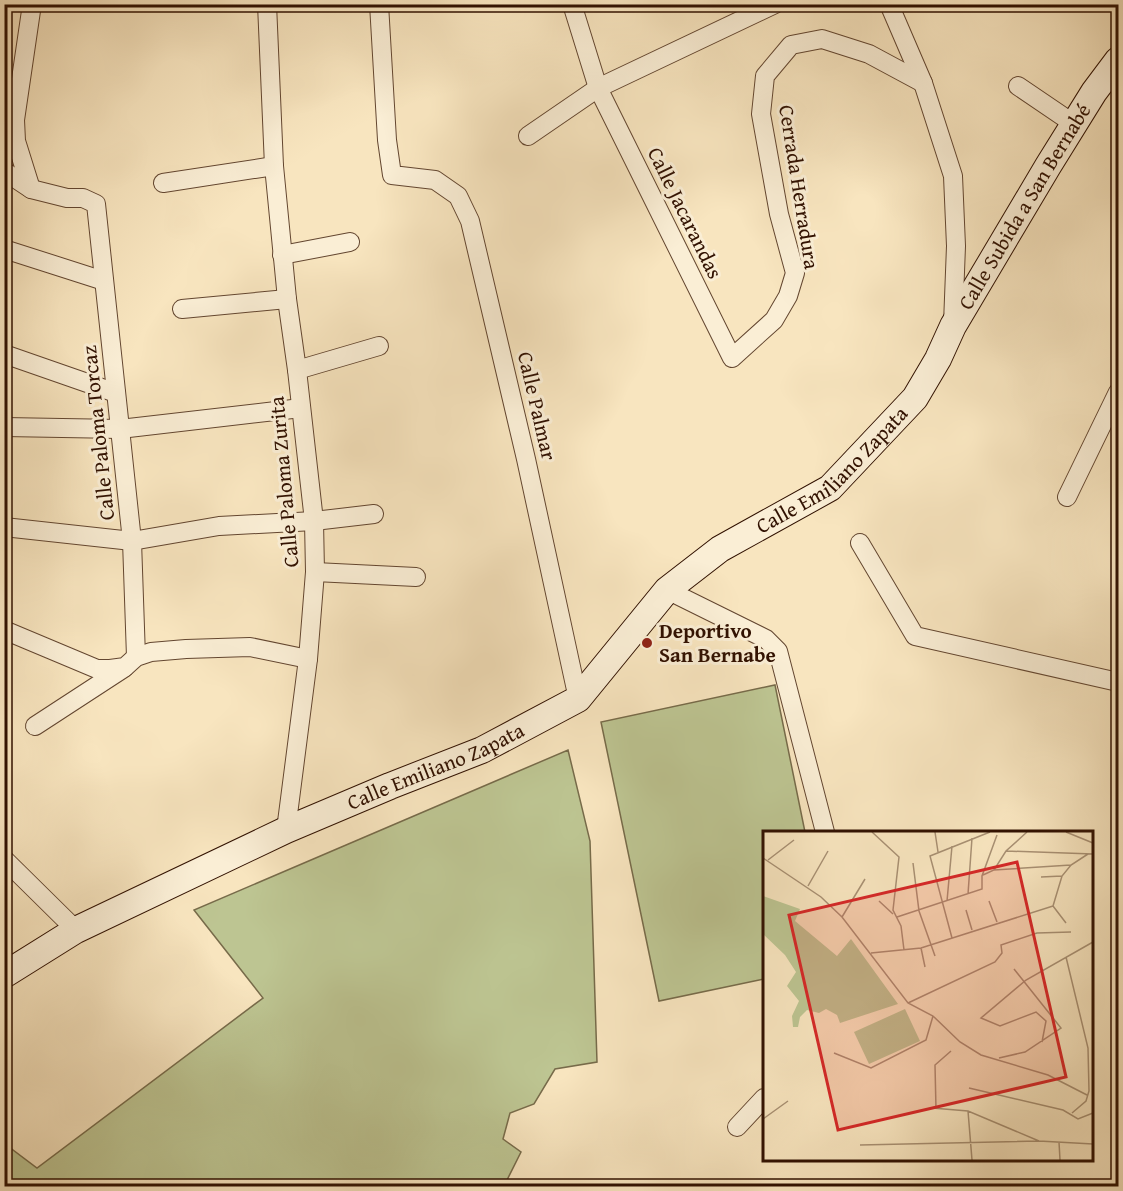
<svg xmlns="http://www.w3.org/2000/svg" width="1123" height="1191" viewBox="0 0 1123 1191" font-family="'Gentium Book Plus',serif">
<rect width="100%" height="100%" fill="#f8e5bf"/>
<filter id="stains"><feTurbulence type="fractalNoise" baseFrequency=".00333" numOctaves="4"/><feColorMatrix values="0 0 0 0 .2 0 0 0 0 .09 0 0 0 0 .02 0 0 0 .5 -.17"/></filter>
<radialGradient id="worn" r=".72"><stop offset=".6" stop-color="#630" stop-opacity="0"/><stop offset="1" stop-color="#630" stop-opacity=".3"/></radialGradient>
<g fill="#bdc592" stroke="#776b4a" stroke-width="1.5">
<path d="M 775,685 L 805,832 L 764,832 L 764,979 L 659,1001 L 601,722 Z"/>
<path d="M 568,750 L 590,841 L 597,1062 L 555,1069 L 534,1104 L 510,1113 L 503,1139 L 521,1152 L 504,1186 L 5,1186 L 5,1144 L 37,1168 L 263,998 L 194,910 Z"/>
</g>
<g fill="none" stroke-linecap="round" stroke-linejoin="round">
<g stroke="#634630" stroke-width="20">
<g id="street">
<path d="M 267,4 L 274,166 L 287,299 L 297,370 L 314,521 L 315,572 L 308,659 L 286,830"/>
<path d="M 379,4 L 387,140 L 392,175 L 435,180 L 458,196 L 470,221 L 526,459 L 578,699"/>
<path d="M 572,4 L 598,88 L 732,358 L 774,320 L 788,296 L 795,273 L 779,214 L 761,114 L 765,76 L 791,45 L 822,39 L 869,54 L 923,83"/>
<path d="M 889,4 L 923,83 L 953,176 L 956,246 L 953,324"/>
<path d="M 1018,86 L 1074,124"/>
<path d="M 528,136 L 598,88 L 775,4"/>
<path d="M 4,171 L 31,189 L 67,198 L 83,198 L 96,204 L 132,541 L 136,657"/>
<path d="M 163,183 L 274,166"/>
<path d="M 31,189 L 16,141 L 15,120 L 32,4"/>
<path d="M 4,249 L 104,281"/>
<path d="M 282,255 L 350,242"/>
<path d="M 182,309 L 287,299"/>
<path d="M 4,354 L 116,393"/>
<path d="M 297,370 L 379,346"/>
<path d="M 4,427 L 120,429 L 301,408"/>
<path d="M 1067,497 L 1118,392"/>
<path d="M 4,527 L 132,541 L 219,526 L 314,521 L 374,514"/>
<path d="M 860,543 L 915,636 L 1118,682"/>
<path d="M 315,572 L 416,577"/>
<path d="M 667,590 L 766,639 L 778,651 L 825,832"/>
<path d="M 4,630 L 97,669 L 110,669 L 125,667 L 136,657 L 151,652 L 186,649 L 250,647 L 308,659"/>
<path d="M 35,726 L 124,668"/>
<path d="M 4,859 L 76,930"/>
<path d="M 737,1127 L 764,1098"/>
</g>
</g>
<g stroke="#311101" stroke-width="28">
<g id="secondary">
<path id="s1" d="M 4,975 L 76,930 L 286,830 L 390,786 L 482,750 L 578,699 L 667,590 L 720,549 L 830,488 L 915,398 L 938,359 L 953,326 L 1048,166 L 1094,92 L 1118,60"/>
</g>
</g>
<use href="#street" stroke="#faeed5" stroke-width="18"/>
<use href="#secondary" stroke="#faeed5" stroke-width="26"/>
</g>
<circle fill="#8f2418" stroke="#faeed5" stroke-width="2" cx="647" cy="643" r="6"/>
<g text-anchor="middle" stroke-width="6" stroke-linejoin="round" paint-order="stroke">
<g font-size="21" fill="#311101" stroke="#faeed5">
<text transform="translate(799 187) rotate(81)" y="7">Cerrada Herradura</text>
<text dy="7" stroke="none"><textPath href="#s1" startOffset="1316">Calle Subida a San Bernabé</textPath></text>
<text transform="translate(685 213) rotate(64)" y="7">Calle Jacarandas</text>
<text transform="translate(537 406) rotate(77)" y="7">Calle Palmar</text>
<text transform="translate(98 433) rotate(-96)" y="7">Calle Paloma Torcaz</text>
<text dy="7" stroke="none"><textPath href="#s1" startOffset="984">Calle Emiliano Zapata</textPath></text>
<text transform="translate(284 482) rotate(-95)" y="7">Calle Paloma Zurita</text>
<text dy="7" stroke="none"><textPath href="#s1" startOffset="480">Calle Emiliano Zapata</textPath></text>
</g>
<g font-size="21" font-weight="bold" fill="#311101" stroke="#faeed5" text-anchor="start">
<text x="659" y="638">Deportivo<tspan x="659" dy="24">San Bernabe</tspan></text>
</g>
</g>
<g transform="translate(763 831)">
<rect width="330" height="330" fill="#f8e5bf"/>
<path d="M 0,65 L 37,78 L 32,90 L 74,125 L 88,108 L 135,173 L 77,192 L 74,184 L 63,178 L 56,182 L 44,179 L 37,186 L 35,196 L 30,196 L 29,185 L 36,170 L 24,155 L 33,141 L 22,124 L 0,103 ZM 142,178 L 157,210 L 106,233 L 91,201 Z" fill="#bdc592"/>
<path fill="none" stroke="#a89073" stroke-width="1.5" d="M 109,1 L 136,26 L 130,79 L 138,95 L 141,119M 172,1 L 175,21M 303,1 L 330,12M 243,20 L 330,23M 0,27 L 58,66 L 79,86 L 145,172 L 170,185 L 197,211 L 218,224 L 285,244 L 324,264M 5,29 L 31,9M 150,32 L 156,80 L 172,125M 231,39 L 308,34M 220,44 L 231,39 L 243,20 L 264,1M 278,46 L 299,45M 45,55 L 65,20M 205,63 L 209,7M 116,70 L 130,83M 184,70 L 189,15M 226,70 L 234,91M 290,75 L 299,45 L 308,34 L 325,23M 290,75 L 303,92M 203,79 L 209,99M 79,86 L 102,48M 134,86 L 219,58 L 219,45 L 234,4M 189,107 L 167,25 L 227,1M 158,117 L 162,136M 108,122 L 158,117 L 290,75M 303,126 L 325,217 L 326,260 L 323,270 L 309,282M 145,172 L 232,131 L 239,122 L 238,114 L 274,102 L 308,101M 279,211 L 283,190 L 273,181 L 237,195 L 218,187 L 263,149 L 330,111M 71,222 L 108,237 L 163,209 L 170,185M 236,227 L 262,221 L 298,197 L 251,138M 206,257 L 300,279 L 315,288 L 330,282M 169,277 L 205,280 L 276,310M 173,278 L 172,234 L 188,220M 205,280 L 209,329M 0,288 L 25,270M 296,311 L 297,329M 97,314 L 276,310 L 330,313"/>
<path fill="#d62828" fill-opacity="0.15" stroke="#d62828" stroke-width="3" d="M 254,31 L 303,246 L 75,299 L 26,84 Z"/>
<rect width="330" height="330" fill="none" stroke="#311101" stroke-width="3"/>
</g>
<rect width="1123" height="1191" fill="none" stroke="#f8e5bf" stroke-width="24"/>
<rect x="6" y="6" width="1111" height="1179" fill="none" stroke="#311101" stroke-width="3"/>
<rect x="12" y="12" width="1099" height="1167" fill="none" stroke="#311101" stroke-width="1.5"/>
<rect width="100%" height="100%" filter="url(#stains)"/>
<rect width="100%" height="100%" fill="url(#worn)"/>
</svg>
